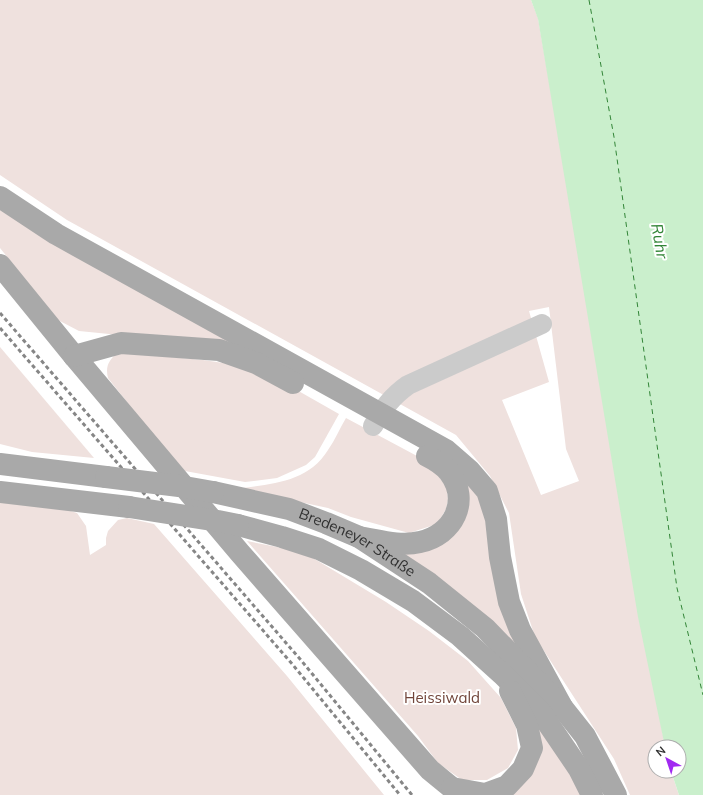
<svg xmlns="http://www.w3.org/2000/svg" width="703" height="795" viewBox="0 0 703 795" font-family="Mulish,sans-serif">
<rect width="100%" height="100%" fill="#fff"/>
<g fill="#efe1de" fill-rule="evenodd">
<path d="M 0,0 L 531,0 L 538,18 L 665,747 L 655,747 L 655,771 L 671,771 L 679,795 L 630,795 L 614,759 L 535,637 L 521,594 L 509,513 L 490,476 L 456,435 L 67,220 L 0,175 ZM 549,307 L 566,449 L 579,481 L 541,495 L 502,400 L 549,382 L 529,311 Z"/>
<path d="M 0,206 L 254,351 L 220,345 L 79,331 L 58,320 L 0,248 Z"/>
<path d="M 0,347 L 94,458 L 32,452 L 0,444 Z"/>
<path d="M 118,352 L 203,360 L 230,364 L 295,389 L 339,414 L 315,457 L 306,465 L 277,478 L 245,482 L 185,471 L 148,429 L 108,378 C 105,366 109,360 118,352 Z"/>
<path d="M 346,418 L 417,456 L 432,467 L 447,488 L 448,500 L 446,509 L 439,521 L 434,525 L 409,533 L 351,517 L 328,508 L 258,493 L 242,488 C 274,484 309,481 328,450 C 335,440 340,428 346,418 Z"/>
<path d="M 459,477 L 481,494 L 524,654 L 386,545 L 435,543 Z"/>
<path d="M 0,502 L 58,507 L 77,513 L 86,526 L 90,555 L 106,545 L 106,538 L 108,531 L 118,520 L 127,518 L 154,524 L 287,676 L 384,795 L 0,795 Z"/>
<path d="M 247,541 L 303,552 L 386,602 L 429,631 L 468,661 L 501,698 L 516,728 L 518,750 L 508,768 L 487,780 L 462,780 L 438,763 L 418,736 Z"/>
<path d="M 536,723 L 578,786 L 582,795 L 500,795 Z"/>
</g>
<path fill="#caefcc" d="M 531,0 L 703,0 L 703,795 L 679,795 L 671,771 L 679,771 L 679,747 L 665,747 L 638,617 L 538,19 Z"/>
<g fill="none" stroke-linecap="round" stroke-linejoin="round">
<path stroke="#328537" stroke-width="1" stroke-dasharray="5 4" stroke-linecap="butt" d="M 589,0 L 614,137 L 677,588 L 703,695"/>
<path stroke="#cbcbcb" stroke-width="20" d="M 373,426 C 383,409 391,397 408,385 L 542,324"/>
<g stroke="#a9a9a9" stroke-width="22">
<path d="M 0,197 L 56,234 L 446,450 L 469,470 L 487,491 L 496,519 L 500,557 L 509,602 L 520,630 L 562,707"/>
<path d="M 0,265 L 74,356 L 240,553 L 430,770 L 452,788 L 464,795"/>
<path d="M 74,356 L 121,343 L 219,350 L 256,363 L 293,383"/>
<path d="M 0,464 L 106,477"/>
<path d="M 0,492 L 129,507"/>
<path id="s1" d="M 213,492 L 289,509 L 326,523 L 359,537 L 429,583 L 485,628 L 562,707 L 585,736 L 616,795"/>
<path d="M 238,525 L 282,537 L 319,549 L 361,570 L 413,601 L 460,636 L 502,674 L 541,713 L 579,769 L 592,795"/>
<path d="M 359,537 C 378,540 400,547 420,542 C 453,535 471,501 449,472 C 443,465 435,460 427,456"/>
<path d="M 452,788 L 485,794 L 507,786 L 523,769 L 532,748 L 527,725 L 510,691"/>
</g>
<g stroke="#868686" stroke-width="3" stroke-dasharray="4 3" stroke-linecap="butt">
<path d="M 0,313 L 300,659 L 412,795"/>
<path d="M 0,328 L 293,665 L 400,795"/>
</g>
<g stroke="#a9a9a9" stroke-width="22">
<path d="M 106,477 L 179,486 L 213,492"/>
<path d="M 129,507 L 218,521 L 238,525"/>
</g>
</g>
<g text-anchor="middle" stroke-width="4" stroke-linejoin="round" paint-order="stroke">
<g font-size="15" fill="#313131" stroke="#fff">
<text dy="5" stroke="none"><textPath href="#s1" startOffset="154">Bredeneyer Straße</textPath></text>
</g>
<g font-size="15" fill="#71453a" stroke="#fff">
<text x="442" y="703">Heissiwald</text>
</g>
<g font-size="16" font-style="italic" fill="#328537" stroke="#fff">
<text transform="translate(660 241) rotate(80)" y="6">Ruhr</text>
</g>
</g>
<g transform="translate(667 759) rotate(320)"><circle r="19" fill="#ffffff" stroke="#adadad"/>
<path d="M0-3L7 15L0 10L-7 15Z" fill="#a129f1"/>
<text y="-6" font-size="11" font-weight="bold" text-anchor="middle" fill="#313131">N</text>
</g>
</svg>
